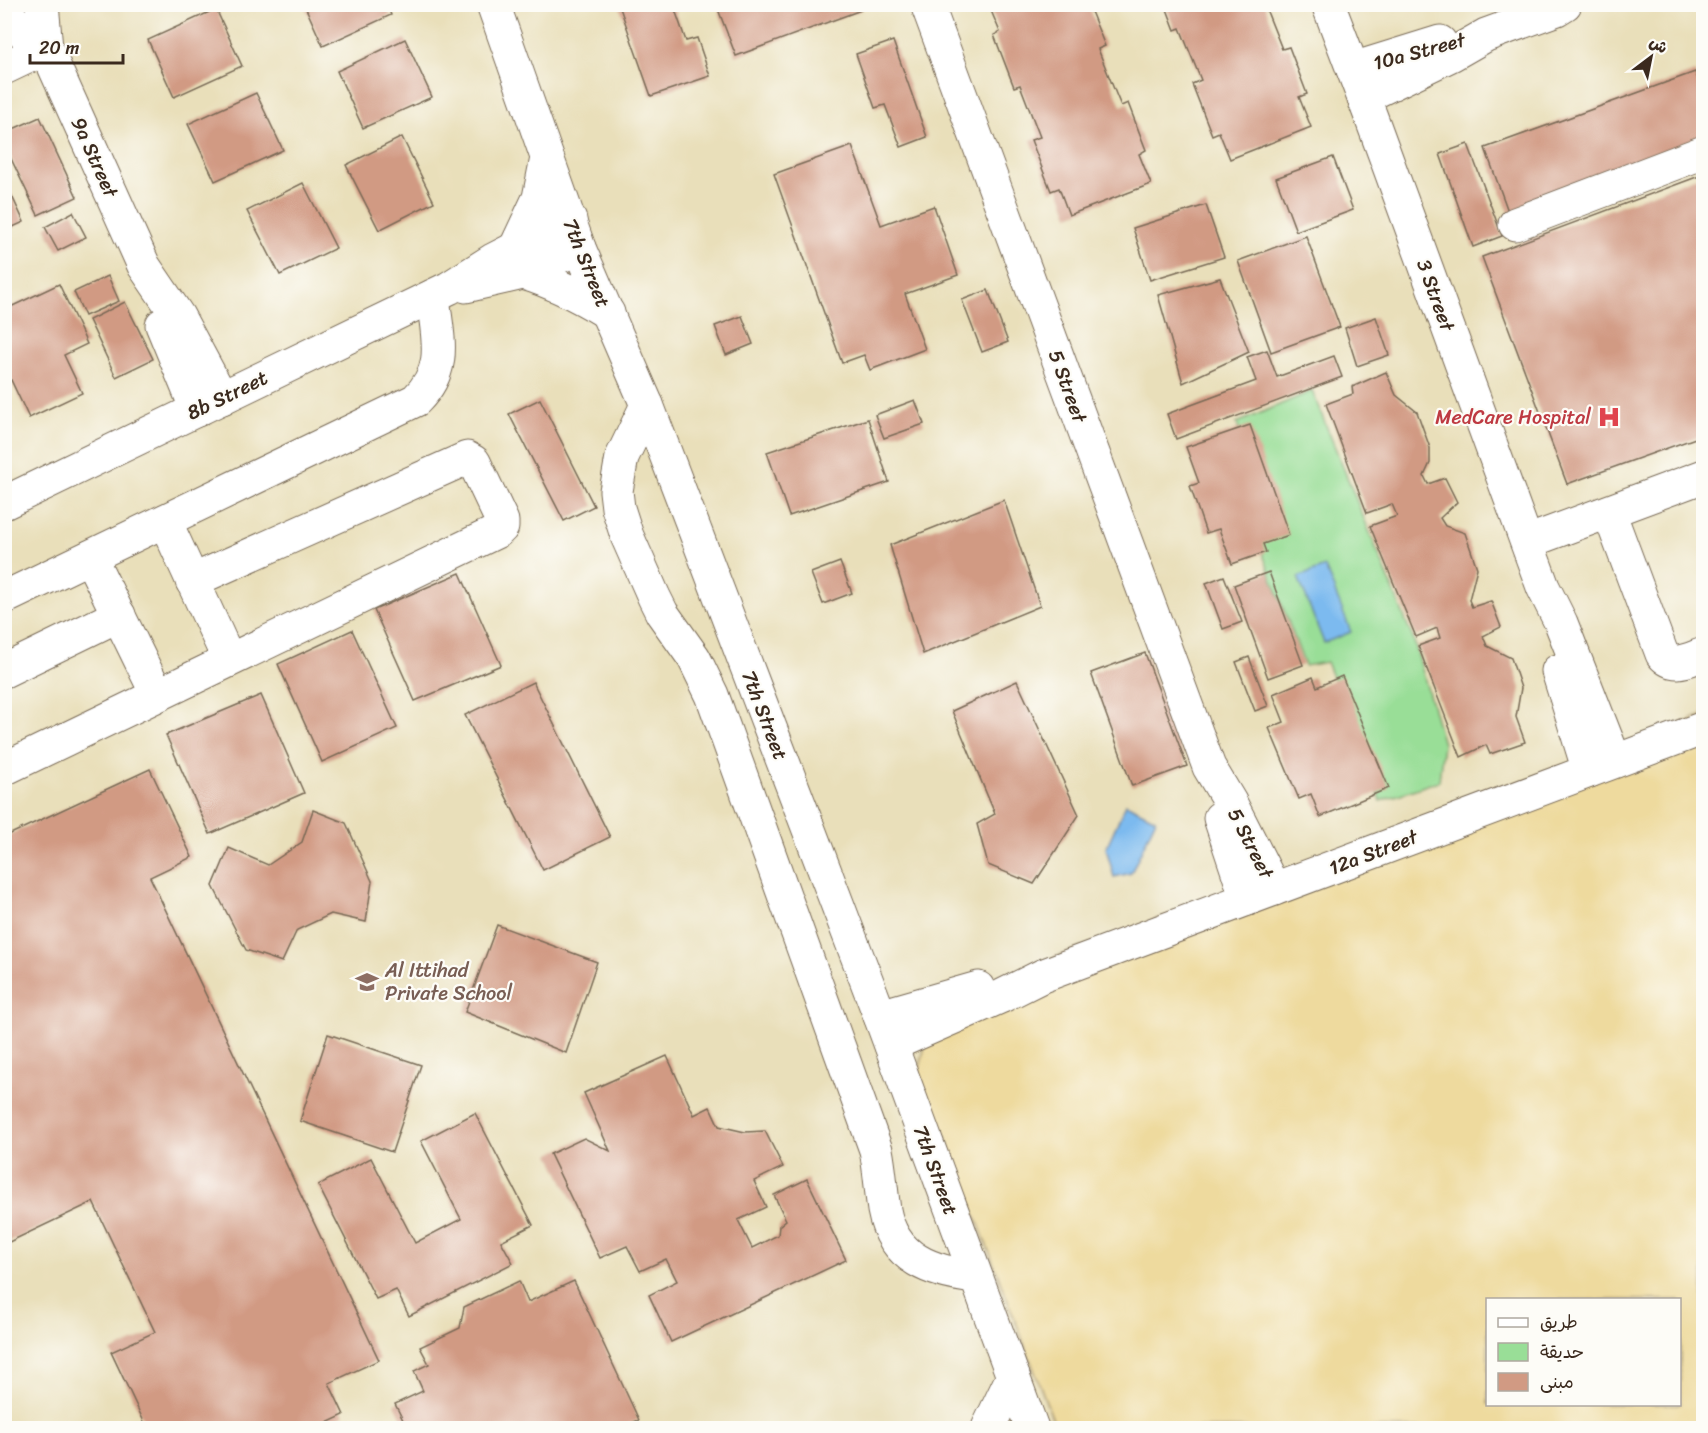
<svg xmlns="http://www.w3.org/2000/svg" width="1708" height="1433" viewBox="0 0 1708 1433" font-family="Sriracha,'Playpen Sans Arabic',sans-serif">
<rect width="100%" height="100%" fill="#fdfcf7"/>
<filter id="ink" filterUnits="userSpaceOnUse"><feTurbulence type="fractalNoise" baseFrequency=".0167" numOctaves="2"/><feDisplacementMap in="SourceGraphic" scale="12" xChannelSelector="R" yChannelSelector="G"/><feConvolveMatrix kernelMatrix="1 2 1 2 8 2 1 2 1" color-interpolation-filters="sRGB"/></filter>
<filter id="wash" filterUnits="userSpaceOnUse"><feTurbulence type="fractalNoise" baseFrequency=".008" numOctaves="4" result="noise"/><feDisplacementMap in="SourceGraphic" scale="24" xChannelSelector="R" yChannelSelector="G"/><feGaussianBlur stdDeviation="1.35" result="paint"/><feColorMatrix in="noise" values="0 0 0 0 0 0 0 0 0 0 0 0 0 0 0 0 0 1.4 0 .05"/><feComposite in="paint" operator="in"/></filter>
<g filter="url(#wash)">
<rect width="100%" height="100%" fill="#e9dfba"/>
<path fill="#99de97" stroke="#6a845a" stroke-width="1.5" d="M 1312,391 L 1414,641 L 1443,744 L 1439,781 L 1380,801 L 1376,787 L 1326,662 L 1305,666 L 1256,536 L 1273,529 L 1237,423 Z"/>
<path fill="#eeda9e" stroke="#94825e" stroke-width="1.5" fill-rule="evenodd" d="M 1703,715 L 1703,1428 L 1056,1428 L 943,1130 L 928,1120 L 919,1072 L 925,1045 L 970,989 ZM 1488,1300 L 1680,1300 L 1680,1404 L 1488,1404 Z"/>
<g fill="#7bbaef" stroke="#5b7286" stroke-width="1.5">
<path d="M 1325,567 L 1351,632 L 1324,643 L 1298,577 Z"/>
<path d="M 1126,804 L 1156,819 L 1131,873 L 1114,877 L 1106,848 Z"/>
</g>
<g id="blocks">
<g fill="#d19a83">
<path d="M 304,4 L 386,4 L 391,15 L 323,46 Z"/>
<path d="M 621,4 L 673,4 L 686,41 L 697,38 L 710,76 L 651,96 L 619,5 Z"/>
<path d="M 716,4 L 859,4 L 861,10 L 736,56 Z"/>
<path d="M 994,4 L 1088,4 L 1105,46 L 1098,49 L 1116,94 L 1121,106 L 1128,103 L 1146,150 L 1139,154 L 1151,184 L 1069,215 L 1059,188 L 1051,191 L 1031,140 L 1040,137 L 1020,85 L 1014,87 L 994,35 L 1000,32 L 989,6 Z"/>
<path d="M 1165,4 L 1264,4 L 1282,49 L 1289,47 L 1307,94 L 1299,97 L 1311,127 L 1230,159 L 1219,132 L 1212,135 L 1192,84 L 1201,80 L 1180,28 L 1175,30 Z"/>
<path d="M 1381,4 L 1400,4 L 1400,5 L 1383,10 Z"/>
<path d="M 216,9 L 242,66 L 174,97 L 148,40 Z"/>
<path d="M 405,39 L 432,97 L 363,128 L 337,71 Z"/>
<path d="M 893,41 L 927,137 L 901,147 L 885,105 L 875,108 L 856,54 Z"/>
<path d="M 1695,72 L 1704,94 L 1704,143 L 1509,214 L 1485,148 Z"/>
<path d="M 256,93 L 283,150 L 215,181 L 188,124 Z"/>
<path d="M 40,117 L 77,197 L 38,215 L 4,144 L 4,133 Z"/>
<path d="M 402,137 L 434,202 L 379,230 L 346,165 Z"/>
<path d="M 1468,144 L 1502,236 L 1473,247 L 1440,154 Z"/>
<path d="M 852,146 L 881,225 L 934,206 L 958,275 L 905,294 L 925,349 L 870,370 L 864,355 L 842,363 L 774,174 Z"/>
<path d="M 1333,157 L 1353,210 L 1296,231 L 1276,178 Z"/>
<path d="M 1702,175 L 1704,180 L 1704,435 L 1567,484 L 1482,257 Z"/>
<path d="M 4,179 L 24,222 L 4,231 Z"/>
<path d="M 303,183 L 336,248 L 280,275 L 247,211 Z"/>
<path d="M 1206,205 L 1224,257 L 1150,280 L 1133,228 Z"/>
<path d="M 73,212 L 86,237 L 58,251 L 45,227 Z"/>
<path d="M 1306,236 L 1340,327 L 1271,352 L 1238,261 Z"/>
<path d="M 108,276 L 119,301 L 85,316 L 74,292 Z"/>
<path d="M 1220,278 L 1249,352 L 1183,383 L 1158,295 Z"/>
<path d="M 59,284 L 87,344 L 64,355 L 82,393 L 29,418 L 11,380 L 4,383 L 4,310 Z"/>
<path d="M 988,290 L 1008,342 L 982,352 L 962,300 Z"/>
<path d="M 125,302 L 153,359 L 116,377 L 89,320 Z"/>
<path d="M 742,316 L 753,344 L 726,355 L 715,326 Z"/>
<path d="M 1376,317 L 1389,355 L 1357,366 L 1345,328 Z"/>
<path d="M 1267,350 L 1277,377 L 1334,356 L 1342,377 L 1176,439 L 1167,414 L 1256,381 L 1247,357 Z"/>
<path d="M 1386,372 L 1396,395 L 1417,412 L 1430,448 L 1430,463 L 1424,476 L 1428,484 L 1445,478 L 1457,502 L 1440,518 L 1445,526 L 1465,533 L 1477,568 L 1469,600 L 1472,607 L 1491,601 L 1501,627 L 1483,636 L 1487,646 L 1511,658 L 1521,688 L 1516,717 L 1525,742 L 1490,754 L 1486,745 L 1461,757 L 1418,646 L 1440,638 L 1437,628 L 1416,637 L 1370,526 L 1397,516 L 1392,504 L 1367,513 L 1326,404 L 1353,394 L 1352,387 Z"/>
<path d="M 540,399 L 594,506 L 564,521 L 509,414 Z"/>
<path d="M 915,400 L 924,424 L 884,438 L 875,415 Z"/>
<path d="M 868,419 L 889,482 L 789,516 L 767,452 Z"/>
<path d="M 1250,425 L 1289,535 L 1263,544 L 1266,552 L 1232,564 L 1219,529 L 1206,533 L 1190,486 L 1199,483 L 1186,447 Z"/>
<path d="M 1004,500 L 1040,606 L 923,654 L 890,545 Z"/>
<path d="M 840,562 L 852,593 L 823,604 L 811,573 Z"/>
<path d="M 1269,572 L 1303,665 L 1268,678 L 1234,585 Z"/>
<path d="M 460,573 L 501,665 L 415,701 L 374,610 Z"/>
<path d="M 1224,576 L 1242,622 L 1223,629 L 1206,583 Z"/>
<path d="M 352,630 L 397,728 L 322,762 L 278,664 Z"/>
<path d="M 1145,653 L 1187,766 L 1132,786 L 1091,673 Z"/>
<path d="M 1249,657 L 1268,706 L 1255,711 L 1236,662 Z"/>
<path d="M 1342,676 L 1389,788 L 1320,817 L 1311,794 L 1299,799 L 1269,728 L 1284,722 L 1273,694 L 1313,677 L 1317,687 Z"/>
<path d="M 1017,681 L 1079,815 L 1034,884 L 988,865 L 977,824 L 995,814 L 952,711 Z"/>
<path d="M 533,682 L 610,837 L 543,870 L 465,715 Z"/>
<path d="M 261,695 L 304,793 L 210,834 L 166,735 Z"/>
<path d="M 150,769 L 192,857 L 150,877 L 379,1360 L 329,1383 L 344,1415 L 316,1428 L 147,1428 L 111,1352 L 155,1332 L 93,1202 L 7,1243 L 4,1237 L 4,837 Z"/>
<path d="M 313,810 L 346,823 L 372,881 L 366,922 L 331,914 L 297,930 L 282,962 L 246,950 L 213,886 L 229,848 L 268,865 L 302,842 Z"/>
<path d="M 497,925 L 597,962 L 566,1053 L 465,1012 Z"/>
<path d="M 328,1034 L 421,1065 L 392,1152 L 300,1121 Z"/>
<path d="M 667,1056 L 694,1115 L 710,1107 L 719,1126 L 745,1132 L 765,1131 L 783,1167 L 754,1181 L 766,1207 L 738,1220 L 752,1248 L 778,1235 L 779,1226 L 786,1220 L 774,1195 L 807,1179 L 846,1260 L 671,1342 L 649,1295 L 677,1281 L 666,1259 L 640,1271 L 627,1246 L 600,1258 L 550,1154 L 584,1138 L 610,1151 L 584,1093 Z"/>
<path d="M 475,1113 L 533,1225 L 501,1241 L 513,1263 L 409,1316 L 396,1290 L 376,1299 L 318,1185 L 371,1158 L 415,1243 L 461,1219 L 421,1141 Z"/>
<path d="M 519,1281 L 528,1302 L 574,1281 L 639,1420 L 619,1428 L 407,1428 L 395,1404 L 423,1391 L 414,1371 L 429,1364 L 420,1347 L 460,1328 L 464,1307 Z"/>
</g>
</g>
</g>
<g filter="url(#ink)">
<use href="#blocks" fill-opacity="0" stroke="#786955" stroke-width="1.5"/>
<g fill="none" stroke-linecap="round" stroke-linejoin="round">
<g stroke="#786955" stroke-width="35">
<g id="minor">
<path d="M 42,4 L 46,48 L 144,266 L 178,316 L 222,398"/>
<path d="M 493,4 L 579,248 L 647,405 L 880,1016 L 1032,1428"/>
<path d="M 927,4 L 1209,767 L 1230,802 L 1274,889"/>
<path d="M 1328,4 L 1371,117 L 1543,587 L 1561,623 L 1615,761"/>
<path d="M 4,10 L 26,35 L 46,48"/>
<path d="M 4,68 L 46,48"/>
<path d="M 1353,69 L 1440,42"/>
<path d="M 1364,97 L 1451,55 L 1486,35 L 1557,9 L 1565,4"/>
<path d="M 1515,224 L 1704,152"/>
<path d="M 516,247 L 539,198 L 547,158"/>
<path d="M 523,273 C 554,282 580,296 608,313"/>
<path d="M 466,286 L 523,273 L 579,248"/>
<path d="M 162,325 L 197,410"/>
<path d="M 647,405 L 622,457 L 616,491 L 618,508 L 627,536 L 654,597 L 662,613 L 694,658 L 712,695 L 876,1150 C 880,1170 881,1190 884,1210 C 893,1259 932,1272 975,1277"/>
<path d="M 4,503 L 449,288 L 493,260 L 570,220"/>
<path d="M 1609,512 L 1662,654 C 1674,669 1689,659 1704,654"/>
<path d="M 165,521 L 229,660"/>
<path d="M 1527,542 L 1704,476"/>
<path d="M 90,557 L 157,694"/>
<path d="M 4,598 L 416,400 C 449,367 437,338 433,296"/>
<path d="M 4,671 L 119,615"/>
<path d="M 1558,671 L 1589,771"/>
<path d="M 4,769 L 498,531 L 502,527 L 502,521 L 474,462 L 467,458 L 192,581"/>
<path d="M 1220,818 L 1247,899"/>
<path d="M 880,1016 L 978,988"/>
<path d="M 891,1045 L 1000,997 L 1042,976 L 1704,728"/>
<path d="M 988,1428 L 1013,1376"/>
</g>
</g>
<use href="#minor" stroke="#fff" stroke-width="33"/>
</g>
</g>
<defs>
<g id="hospital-bare" transform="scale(1.8)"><path d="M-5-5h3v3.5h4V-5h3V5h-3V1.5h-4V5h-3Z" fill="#e0444e" stroke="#fdfcf7" stroke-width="2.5" paint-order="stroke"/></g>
<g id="school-bare" transform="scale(1.8)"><path d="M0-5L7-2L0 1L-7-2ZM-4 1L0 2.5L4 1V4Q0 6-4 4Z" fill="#8d6e63" stroke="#fdfcf7" stroke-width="2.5" paint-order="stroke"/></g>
</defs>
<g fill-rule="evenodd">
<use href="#hospital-bare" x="1609" y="417"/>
<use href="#school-bare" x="367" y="982"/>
</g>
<g text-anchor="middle" stroke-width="4.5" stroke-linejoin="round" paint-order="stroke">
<g font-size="20" fill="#3b2a1e" stroke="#fdfcf7">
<text transform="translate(1419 51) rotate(-15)" y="7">10a Street</text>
<text transform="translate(95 157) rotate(66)" y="7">9a Street</text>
<text transform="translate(587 263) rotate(68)" y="7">7th Street</text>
<text transform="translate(1436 295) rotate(70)" y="7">3 Street</text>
<text transform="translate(1068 386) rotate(70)" y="7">5 Street</text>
<text transform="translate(227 395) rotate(-26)" y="7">8b Street</text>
<text transform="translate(765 715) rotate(69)" y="7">7th Street</text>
<text transform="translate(1251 843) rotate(63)" y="7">5 Street</text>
<text transform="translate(1373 852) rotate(-21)" y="7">12a Street</text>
<text transform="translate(936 1170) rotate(70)" y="7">7th Street</text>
</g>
<g font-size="20" fill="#be3a42" stroke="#fdfcf7" text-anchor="end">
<text x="1591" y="424">MedCare Hospital</text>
</g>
<g font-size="20" fill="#785e54" stroke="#fdfcf7" text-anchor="start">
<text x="385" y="977">Al Ittihad<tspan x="385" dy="23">Private School</tspan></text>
</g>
</g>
<rect width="1708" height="1433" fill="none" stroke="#fdfcf7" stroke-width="24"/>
<rect x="1486" y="1298" width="195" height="108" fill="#fdfcf7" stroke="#afa8a0" stroke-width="1.5"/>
<rect x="1498" y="1318" width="30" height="9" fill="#ffffff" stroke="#afa8a0" stroke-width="1.5"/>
<text x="1540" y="1328" font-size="18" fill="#3b2a1e">طريق</text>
<rect x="1498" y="1343" width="30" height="18" fill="#99de97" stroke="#afa8a0" stroke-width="1.5"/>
<text x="1540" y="1358" font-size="18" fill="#3b2a1e">حديقة</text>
<rect x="1498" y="1373" width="30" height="18" fill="#d19a83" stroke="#afa8a0" stroke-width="1.5"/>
<text x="1540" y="1388" font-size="18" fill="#3b2a1e">مبنى</text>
<g transform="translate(1651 57) rotate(32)" stroke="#fdfcf7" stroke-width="4.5" paint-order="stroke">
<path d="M0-4.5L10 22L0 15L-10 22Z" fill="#3b2a1e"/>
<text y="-9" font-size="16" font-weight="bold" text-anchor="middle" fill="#3b2a1e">ش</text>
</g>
<path d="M30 54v9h93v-9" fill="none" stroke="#3b2a1e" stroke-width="3"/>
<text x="39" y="54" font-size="18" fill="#3b2a1e" stroke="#fdfcf7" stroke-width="4.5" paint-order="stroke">20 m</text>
</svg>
